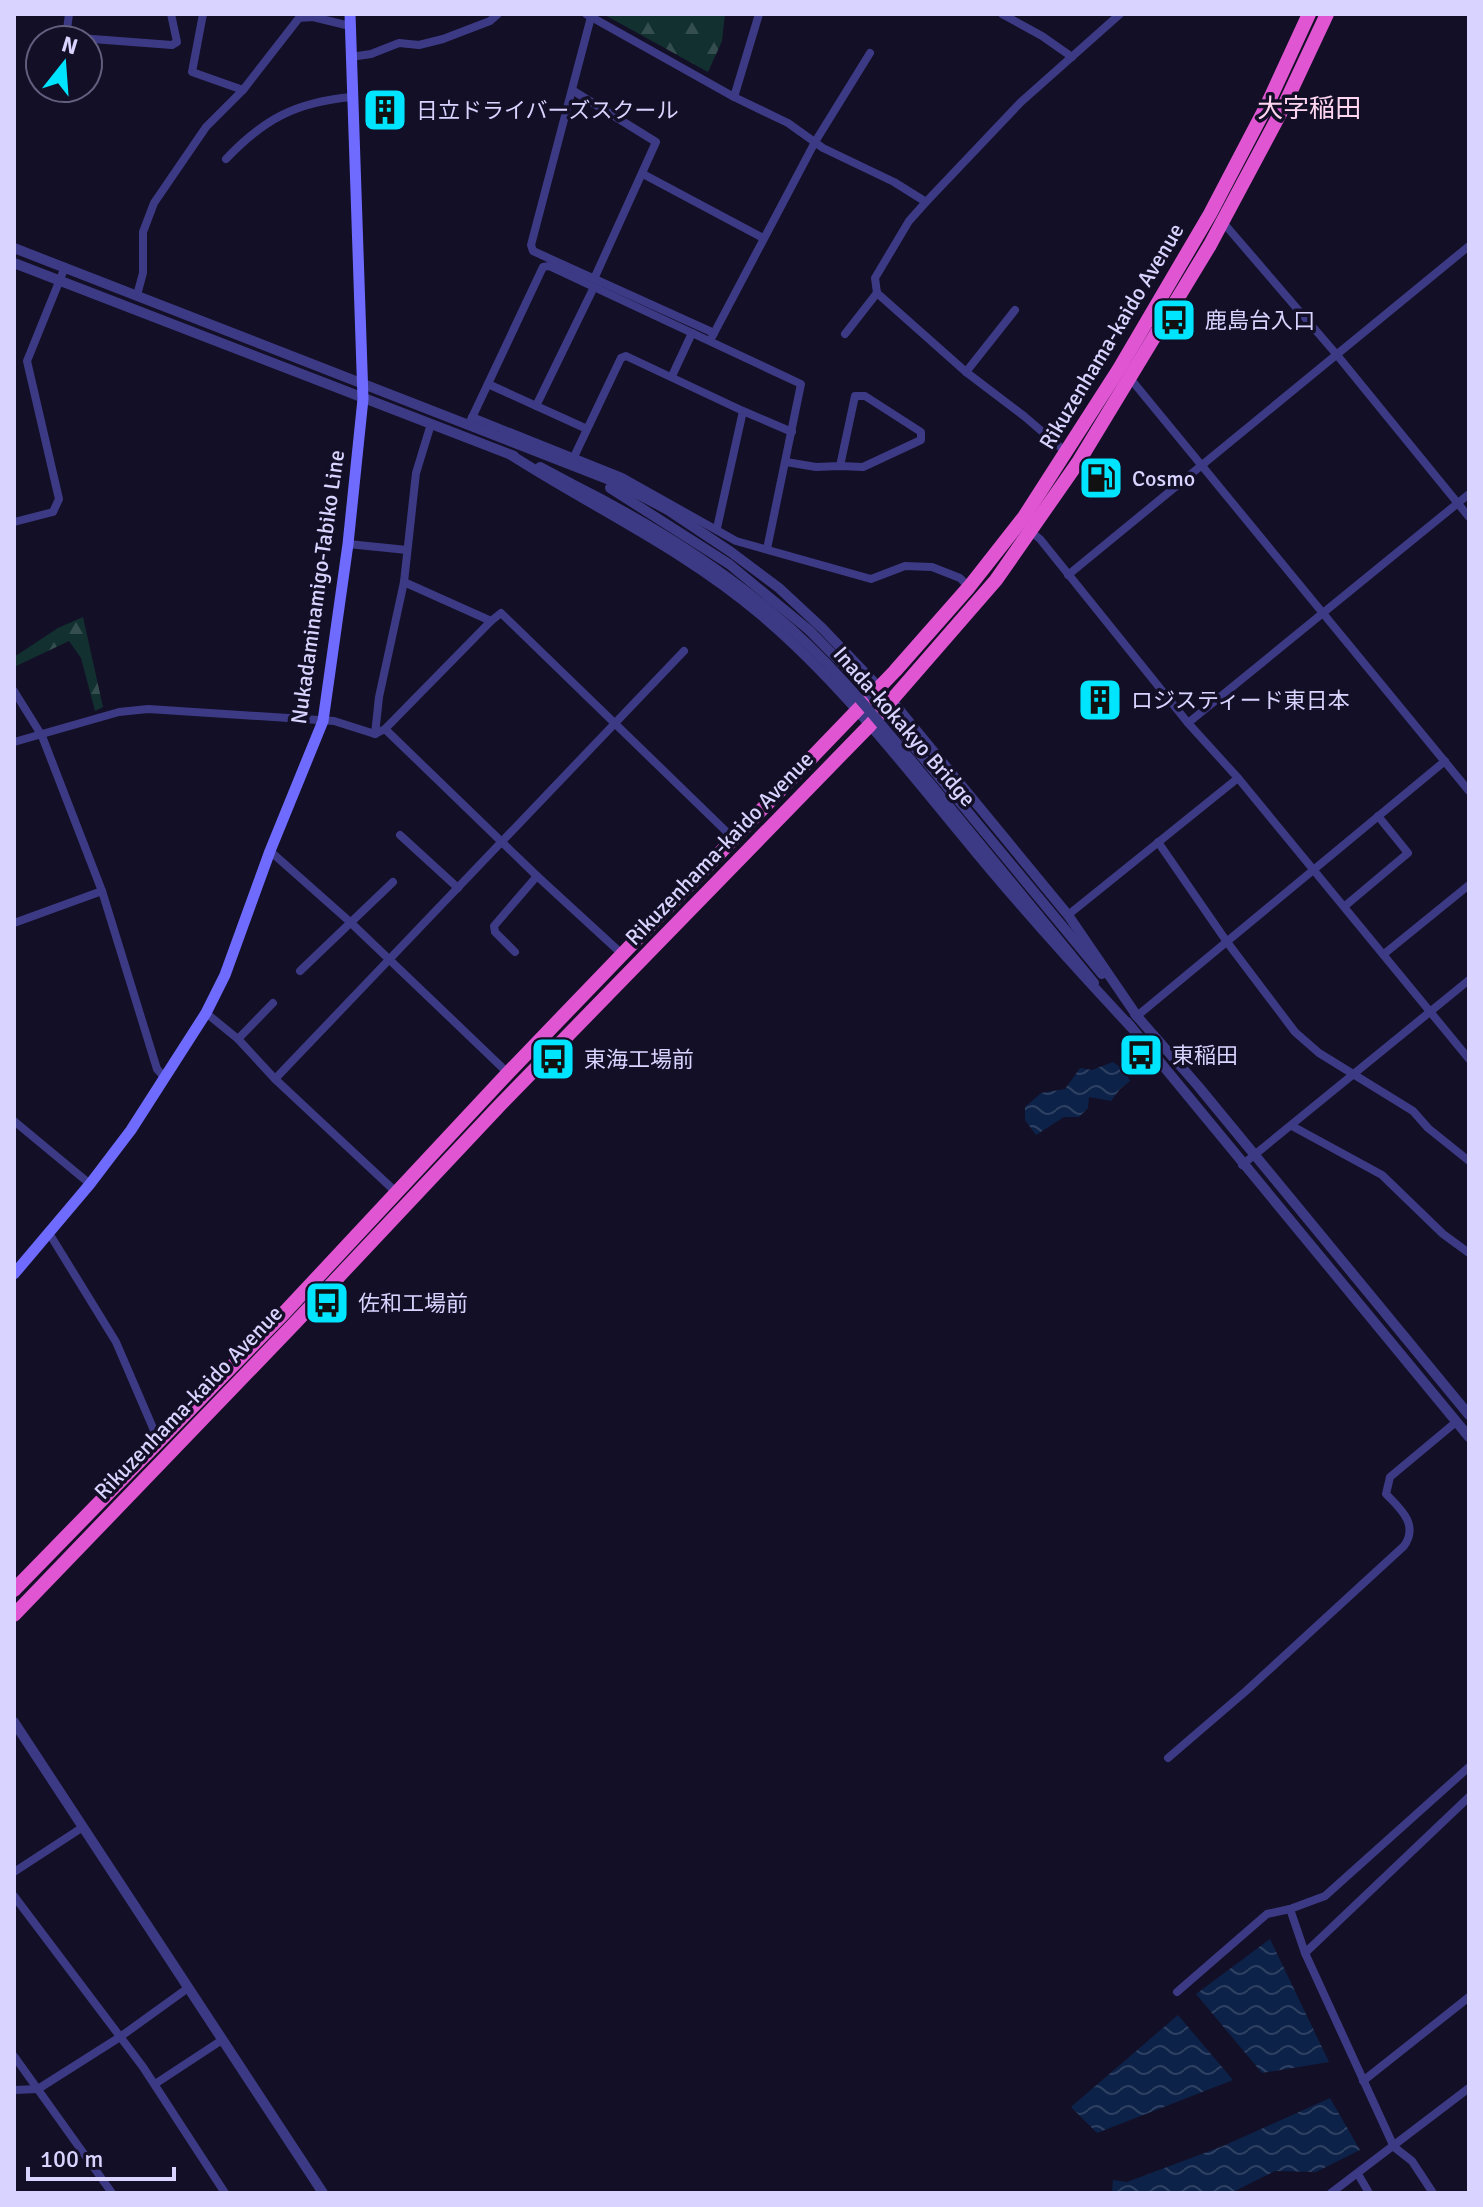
<svg xmlns="http://www.w3.org/2000/svg" width="1483" height="2207" viewBox="0 0 1483 2207" font-family="Signika,'Noto Sans JP',sans-serif">
<defs>
<pattern id="forest-firs" width="22" height="20" patternUnits="userSpaceOnUse" patternTransform="scale(2)"><rect width="22" height="20" fill="#12302f"/><path d="M5 1l3.5 6h-7zM16 11l3.5 6h-7z" fill="#344d4e"/></pattern>
<pattern id="water-waves" width="16" height="10" patternUnits="userSpaceOnUse" patternTransform="scale(2)"><rect width="16" height="10" fill="#0c2248"/><path d="M0 5q4-4 8 0t8 0" fill="none" stroke="#2f4163"/></pattern>
</defs>
<rect width="100%" height="100%" fill="#130f26"/>
<g fill="url(#forest-firs)">
<path d="M 603,14 L 725,14 L 722,41 L 708,72 Z"/>
<path d="M 83,617 L 103,707 L 95,711 L 81,658 L 69,641 L 14,667 L 14,657 L 58,628 Z"/>
</g>
<g fill="url(#water-waves)">
<path d="M 1113,1062 L 1124,1070 L 1130,1081 L 1120,1089 L 1111,1101 L 1089,1097 L 1088,1108 L 1079,1117 L 1064,1117 L 1036,1135 L 1025,1120 L 1025,1107 L 1041,1093 L 1065,1089 L 1080,1068 L 1092,1070 Z"/>
<path d="M 1270,1939 L 1329,2062 L 1262,2073 L 1196,1994 Z"/>
<path d="M 1178,2015 L 1233,2080 L 1097,2133 L 1071,2107 Z"/>
<path d="M 1330,2098 L 1360,2150 L 1316,2172 L 1275,2171 L 1231,2193 L 1112,2193 L 1113,2180 L 1127,2182 L 1223,2146 Z"/>
</g>
<g fill="none" stroke-linecap="round" stroke-linejoin="round">
<g stroke="#3d3a85" stroke-width="8">
<path d="M 69,14 L 66,37 L 172,45 L 177,42 L 171,14"/>
<path d="M 203,14 L 192,72 L 243,90 L 299,18 L 313,17 L 350,26"/>
<path d="M 586,14 L 734,97 L 788,123 L 823,148 L 894,182 L 926,202"/>
<path d="M 1002,14 L 1042,36 L 1072,57"/>
<path d="M 591,17 L 531,245 L 533,251 L 714,333"/>
<path d="M 351,57 L 371,54 L 399,43 L 419,45 L 443,39 L 490,21 L 498,14"/>
<path d="M 572,90 L 656,142 L 594,279"/>
<path d="M 734,97 L 759,14"/>
<path d="M 226,159 C 264,119 296,102 352,97"/>
<path d="M 643,174 L 763,238"/>
<path d="M 1221,220 L 1337,355 L 1469,517"/>
<path d="M 137,295 L 143,273 L 143,232 L 154,203 L 206,127 L 243,90"/>
<path d="M 845,334 L 877,293"/>
<path d="M 712,337 L 815,142 L 870,53"/>
<path d="M 966,372 L 1015,310"/>
<path d="M 672,376 L 692,333"/>
<path d="M 1129,377 L 1469,791"/>
<path d="M 488,384 L 587,429"/>
<path d="M 536,406 L 594,287"/>
<path d="M 743,411 L 792,432"/>
<path d="M 472,417 L 622,477 L 736,541 L 871,579 L 905,566 L 932,567 L 960,578 L 969,587"/>
<path d="M 469,424 L 543,267 L 549,266 L 801,384 L 767,549"/>
<path d="M 1067,453 L 1024,416 L 966,372 L 877,293 L 875,278 L 909,221 L 926,202 L 1021,102 L 1120,14"/>
<path d="M 572,461 L 621,358 L 626,356 L 743,411 L 717,528"/>
<path d="M 786,462 L 816,467 L 840,466 L 855,396 L 865,396 L 921,432 L 921,440 L 863,467 L 840,466"/>
<path d="M 14,522 L 53,512 L 59,499 L 27,361 L 65,267"/>
<path d="M 1030,531 L 1040,539 L 1188,723 L 1238,778 L 1469,1059"/>
<path d="M 348,544 L 407,550"/>
<path d="M 1068,575 L 1469,246"/>
<path d="M 491,621 L 501,613 L 734,839"/>
<path d="M 14,691 L 42,736 L 102,891 L 157,1069 L 165,1078"/>
<path d="M 1188,723 L 1469,494"/>
<path d="M 385,729 L 491,621 L 404,582"/>
<path d="M 375,734 L 379,697 L 404,582 L 416,473 L 431,424"/>
<path d="M 14,742 L 119,712 L 148,709 L 334,721 L 375,734 L 385,729 L 537,876 L 622,954"/>
<path d="M 400,835 L 458,888"/>
<path d="M 1158,842 L 1227,942 L 1295,1032 L 1319,1053 L 1413,1111 L 1428,1128 L 1469,1161"/>
<path d="M 270,851 L 349,921 L 508,1073"/>
<path d="M 1345,906 L 1408,853 L 1378,816"/>
<path d="M 1068,915 L 1238,778"/>
<path d="M 14,923 L 102,891"/>
<path d="M 515,952 L 495,932 L 494,926 L 537,876"/>
<path d="M 1384,954 L 1469,885"/>
<path d="M 300,971 L 393,882"/>
<path d="M 206,1013 L 238,1039 L 275,1079 L 397,1193"/>
<path d="M 1137,1016 L 1445,761"/>
<path d="M 238,1039 L 273,1003"/>
<path d="M 275,1079 L 684,651"/>
<path d="M 14,1121 L 90,1184"/>
<path d="M 1292,1126 L 1382,1175 L 1443,1234 L 1469,1253"/>
<path d="M 1242,1165 L 1469,980"/>
<path d="M 49,1233 L 116,1342 L 159,1442"/>
<path d="M 1168,1758 L 1246,1691 L 1404,1546 C 1419,1525 1401,1509 1386,1494 L 1390,1477 L 1456,1422"/>
<path d="M 14,1872 L 83,1827"/>
<path d="M 14,1896 L 143,2067 L 225,2193"/>
<path d="M 1290,1909 L 1305,1953"/>
<path d="M 1177,1992 L 1267,1914 L 1290,1909 L 1325,1896 L 1469,1767"/>
<path d="M 14,2056 L 112,2193"/>
<path d="M 1363,2081 L 1469,1997"/>
<path d="M 155,2084 L 222,2040"/>
<path d="M 14,2090 L 38,2089 L 120,2037 L 188,1988"/>
<path d="M 1358,2174 L 1369,2193"/>
<path d="M 1331,2193 L 1469,2088"/>
<path d="M 1433,2193 L 1412,2161 L 1394,2147 L 1305,1953 L 1469,1797"/>
</g>
<g stroke="#3d3a85" stroke-width="10">
<path d="M 14,248 L 615,482 L 668,510 L 731,552 L 779,588 L 822,628 L 892,701 L 1068,915 L 1137,1016"/>
<path d="M 14,263 L 514,456"/>
<path d="M 511,455 C 594,508 685,550 761,615 C 838,680 901,762 965,839 C 1018,904 1073,965 1130,1026"/>
<path d="M 540,467 L 570,483"/>
<path d="M 1135,1014 L 1198,1086 L 1469,1415"/>
<path d="M 1127,1022 L 1469,1437"/>
<path d="M 14,1722 L 323,2193"/>
</g>
<path stroke="#6f6bff" stroke-width="11" d="M 14,1274 L 90,1184 L 131,1130 L 206,1013 L 225,975 L 270,851 L 323,721 L 348,544 L 363,399 L 350,14"/>
<g stroke="#e055d1" stroke-width="14">
<path d="M 14,1590 L 284,1313 L 508,1073 L 895,671 L 969,587 L 1024,517 L 1119,369 L 1210,214 L 1267,105 L 1309,14"/>
<path d="M 14,1615 L 295,1323 L 500,1105 L 870,725 L 996,580 L 1079,461 L 1210,245 L 1281,112 L 1327,14"/>
</g>
<g stroke="#3d3a85" stroke-width="10">
<path d="M 570,483 C 642,519 711,561 773,613 C 832,662 880,723 929,782 C 984,849 1039,916 1094,983"/>
<path d="M 610,488 L 729,564 L 809,630 L 862,684 L 1102,974"/>
</g>
</g>
<defs>
<g id="building-square" transform="scale(2.3)"><rect x="-9" y="-9" width="18" height="18" rx="4" fill="#00e5ff" stroke="#130f26"/><path d="M-4-6H4V6H1V3H-1V6H-4ZM-2.5-4.3h1.7v1.8h-1.7ZM.8-4.3h1.7v1.8H.8ZM-2.5-1h1.7V.8h-1.7ZM.8-1h1.7V.8H.8Z" fill="#111"/></g>
<g id="bus-square" transform="scale(2.3)"><rect x="-9" y="-9" width="18" height="18" rx="4" fill="#00e5ff" stroke="#130f26"/><path d="M-5-6H5V4H4V6H2V4H-2V6H-4V4H-5ZM-3.5-4V0h7V-4ZM-3.5 1.2v1.5H-2V1.2ZM2 1.2v1.5H3.5V1.2Z" fill="#111"/></g>
<g id="fuel-square" transform="scale(2.3)"><rect x="-9" y="-9" width="18" height="18" rx="4" fill="#00e5ff" stroke="#130f26"/><path d="M-5.5-6h7V0h2V4h1.3V-2.5L3-4.5l.8-.8L6-3V5H2.5V1h-1V6h-7ZM-4.2-4.7v3.2H.2V-4.7Z" fill="#111"/></g>
</defs>
<g fill-rule="evenodd">
<use href="#building-square" x="385" y="110"/>
<use href="#bus-square" x="1174" y="320"/>
<use href="#fuel-square" x="1101" y="478"/>
<use href="#building-square" x="1100" y="700"/>
<use href="#bus-square" x="1141" y="1055"/>
<use href="#bus-square" x="553" y="1059"/>
<use href="#bus-square" x="327" y="1303"/>
</g>
<g text-anchor="middle" stroke-width="7" stroke-linejoin="round" paint-order="stroke">
<g font-size="22" fill="#d9d4ff" stroke="#130f26" text-anchor="start">
<text x="416" y="118">日立ドライバーズスクール</text>
<text x="1205" y="328">鹿島台入口</text>
<text x="1132" y="486">Cosmo</text>
<text x="1131" y="708">ロジスティード東日本</text>
<text x="1172" y="1063">東稲田</text>
<text x="584" y="1067">東海工場前</text>
<text x="358" y="1311">佐和工場前</text>
</g>
<g font-size="22" fill="#d9d4ff" stroke="#130f26">
<text transform="translate(1111 336) rotate(-59)" y="8">Rikuzenhama-kaido Avenue</text>
<text transform="translate(317 587) rotate(-82)" y="8">Nukadaminamigo-Tabiko Line</text>
<text transform="translate(905 726) rotate(49)" y="8">Inada-kokakyo Bridge</text>
<text transform="translate(719 848) rotate(-46)" y="8">Rikuzenhama-kaido Avenue</text>
<text transform="translate(188 1402) rotate(-46)" y="8">Rikuzenhama-kaido Avenue</text>
</g>
<g font-size="26" fill="#ffd6f0" stroke="#130f26">
<text x="1309" y="117">大字稲田</text>
</g>
</g>
<rect width="1483" height="2207" fill="none" stroke="#d9d4ff" stroke-width="32"/>
<g transform="translate(64 64) rotate(17)"><circle r="38" fill="#130f26" stroke="#625e7d" stroke-width="2"/>
<path d="M0-6L14 30L0 20L-14 30Z" fill="#00e5ff"/>
<text y="-12" font-size="22" font-weight="bold" text-anchor="middle" fill="#d9d4ff">N</text>
</g>
<path d="M28 2167v12h146v-12" fill="none" stroke="#d9d4ff" stroke-width="4"/>
<text x="40" y="2167" font-size="24" fill="#d9d4ff" stroke="#130f26" stroke-width="6" paint-order="stroke">100 m</text>
</svg>
